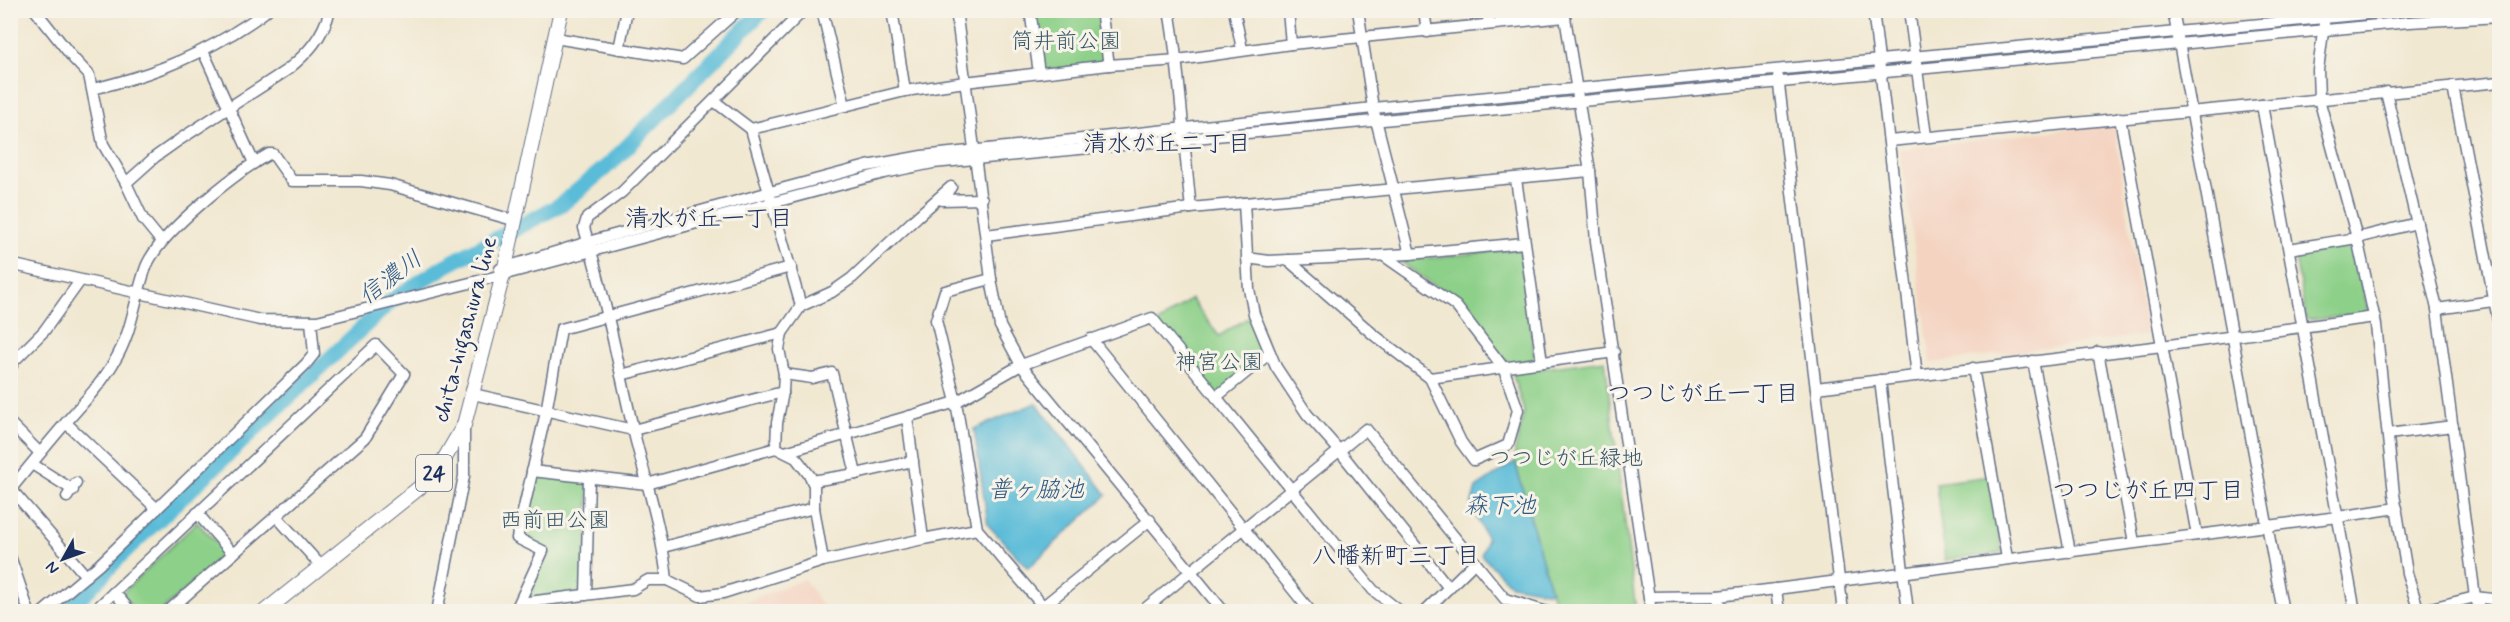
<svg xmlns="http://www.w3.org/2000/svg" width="2510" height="622" viewBox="0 0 2510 622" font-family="Mynerve,'Klee One',sans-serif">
<rect width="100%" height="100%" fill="#f7f3e8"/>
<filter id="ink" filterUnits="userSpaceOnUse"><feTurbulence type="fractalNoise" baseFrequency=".0167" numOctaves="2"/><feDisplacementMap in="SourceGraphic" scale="12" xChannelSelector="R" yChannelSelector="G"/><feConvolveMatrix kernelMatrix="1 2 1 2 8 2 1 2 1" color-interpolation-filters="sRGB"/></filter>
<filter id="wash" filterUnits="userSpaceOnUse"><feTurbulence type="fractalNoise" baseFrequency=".008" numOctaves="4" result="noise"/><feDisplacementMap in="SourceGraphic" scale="24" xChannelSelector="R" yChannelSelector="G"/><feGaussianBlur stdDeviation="1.35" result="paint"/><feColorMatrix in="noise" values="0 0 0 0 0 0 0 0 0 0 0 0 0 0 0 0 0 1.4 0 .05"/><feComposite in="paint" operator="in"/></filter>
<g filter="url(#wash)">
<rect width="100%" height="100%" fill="#f1e8d1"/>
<g fill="#f4d3c1">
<path d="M 2114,124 L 2146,335 L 1931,363 L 1900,149 Z"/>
<path d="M 804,579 L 824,608 L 822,611 L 722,611 Z"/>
</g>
<g fill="#8dd089" stroke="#548074" stroke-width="1.5">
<path d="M 1030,11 L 1101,11 L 1109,65 L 1039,73 Z"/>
<path d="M 2352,242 L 2368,310 L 2365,314 L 2309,320 L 2306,318 L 2294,252 Z"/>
<path d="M 1517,249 L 1520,251 L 1535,359 L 1508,364 L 1459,303 L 1400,261 Z"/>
<path d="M 1191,299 L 1219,336 L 1254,314 L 1270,353 L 1216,397 L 1157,324 Z"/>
<path d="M 1605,360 L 1636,611 L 1570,611 L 1557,606 L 1551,592 L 1515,462 L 1515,451 L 1524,411 L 1513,375 L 1514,372 Z"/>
<path d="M 532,471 L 589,478 L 586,595 L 520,603 L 543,551 L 517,538 Z"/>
<path d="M 1991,476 L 2002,553 L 1945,560 L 1936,483 Z"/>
<path d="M 197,522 L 227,554 L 161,611 L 136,611 L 121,594 Z"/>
</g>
<g fill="#5abcd8" stroke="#3a769b" stroke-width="1.5">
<path d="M 1036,403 L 1107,495 L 1028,568 L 988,525 L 974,429 Z"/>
<path d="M 1515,462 L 1551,592 L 1511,585 L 1481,555 L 1487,539 L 1471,506 L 1476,488 Z"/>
</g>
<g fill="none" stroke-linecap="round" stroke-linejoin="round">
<path stroke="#5abcd8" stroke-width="16" d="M 67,612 L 123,553 L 391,301 L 445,266 L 562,204 L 611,163 L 763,10"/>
</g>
</g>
<g filter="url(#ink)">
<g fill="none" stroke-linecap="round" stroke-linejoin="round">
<g stroke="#667086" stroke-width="13">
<g id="minor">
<path d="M 35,10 L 73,58 L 89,75 L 103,144 L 126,183 L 143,219 L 161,241"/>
<path d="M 822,10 L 845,106"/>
<path d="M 892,10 L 905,91"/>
<path d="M 956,10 L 991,279 L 1000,326 L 1021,365 L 1224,612"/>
<path d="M 1030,10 L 1039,73"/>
<path d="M 1101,10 L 1109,65"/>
<path d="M 1169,10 C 1181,76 1183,142 1191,208"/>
<path d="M 1234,10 L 1242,49"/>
<path d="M 1288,10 L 1291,44"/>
<path d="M 1358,10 L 1373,108 L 1410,254"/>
<path d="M 1424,10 L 1427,32"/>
<path d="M 1487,10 L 1489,24"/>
<path d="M 1873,10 L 1917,376"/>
<path d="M 1909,10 L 1926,136"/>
<path d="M 2173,10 L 2283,612"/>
<path d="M 1564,11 L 1590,171 L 1596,241 L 1651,612"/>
<path d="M 2324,24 L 2318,70 L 2319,99 L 2357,238 L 2376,325 L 2394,494 L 2407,573 L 2419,612"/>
<path d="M 555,38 L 683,59 L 738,10"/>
<path d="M 619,49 L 627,10"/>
<path d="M 203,51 L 254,163"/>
<path d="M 1778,77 L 1843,612"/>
<path d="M 2453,86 L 2500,330"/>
<path d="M 93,89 C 146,76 185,62 232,34 C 244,26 256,20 267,10"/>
<path d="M 2386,92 L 2437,309 L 2475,597 L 2481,612"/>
<path d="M 714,101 L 751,129 L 801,306"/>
<path d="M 2262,105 L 2355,612"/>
<path d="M 2120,118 L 2197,535"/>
<path d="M 751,129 L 905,91 L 965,82 L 1109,65 L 1178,60 L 1291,44 L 1565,17"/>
<path d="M 1889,141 L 2500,82"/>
<path d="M 1516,179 L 1542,362"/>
<path d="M 126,183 L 155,157 L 179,140 L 287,70 C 308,53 323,37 330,10"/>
<path d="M 1244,203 L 1249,289 L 1254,314 L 1276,367 L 1307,414 L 1338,449 L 1449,588"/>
<path d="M 986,235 L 1191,208 L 1590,171"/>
<path d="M 2289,249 L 2357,238 L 2417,223"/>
<path d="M 1247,258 L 1269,261 L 1410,254 L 1524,243"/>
<path d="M 1288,260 L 1374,335 L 1430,378 L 1461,442 L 1474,460 L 1508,445 L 1518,410 L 1503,367 L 1456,306 L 1384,256"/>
<path d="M 10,264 L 260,320 L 317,321 L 502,275 L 884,173 L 933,163 L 2409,22 L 2500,17"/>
<path d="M 500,269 L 588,242 L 770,192 L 867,166 L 922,156 L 1373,108 L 2409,10"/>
<path d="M 991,279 L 945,291 L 936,320 L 956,402 L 977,529 L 1048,612"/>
<path d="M 2437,309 L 2500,300"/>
<path d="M 1091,339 L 1311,612"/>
<path d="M 2098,352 L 2134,542"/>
<path d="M 2033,361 L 2070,552"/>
<path d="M 1973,368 L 2007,558"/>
<path d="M 10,369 L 14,361 L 44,331 L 80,281"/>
<path d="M 784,374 L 812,378 L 832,373 L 856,474 L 812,481"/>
<path d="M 621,375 L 782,333"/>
<path d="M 1430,378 L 1614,352"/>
<path d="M 1880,380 L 1908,612"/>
<path d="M 1816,388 L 2162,346 L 2375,317"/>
<path d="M 473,394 L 633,430 L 783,392"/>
<path d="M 1216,397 L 1270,353"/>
<path d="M 10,423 L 40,453"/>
<path d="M 66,423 L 157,509"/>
<path d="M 2388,434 L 2453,426"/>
<path d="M 776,448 L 777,423 L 783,392 L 784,374 L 779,349 L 782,333 L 801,306 L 832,292 L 852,278 L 918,216 L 951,187 L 942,200 L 982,199"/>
<path d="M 785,452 L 910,416"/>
<path d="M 32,464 L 73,490"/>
<path d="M 532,471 L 647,484 L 776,448 L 796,458 L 810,476 L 814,485 L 814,508 L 823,561"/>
<path d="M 856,474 L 913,461"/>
<path d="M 11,489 L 86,576"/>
<path d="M 10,490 C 28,468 45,447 63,426 C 81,405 100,386 114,362 C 133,331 134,300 146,267 C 159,233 237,172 269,154 L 273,154 L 292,181 L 361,181 L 390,185 L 513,220"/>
<path d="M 67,497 L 76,483"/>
<path d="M 197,513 L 233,554"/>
<path d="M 276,516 L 321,566"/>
<path d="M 923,539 L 907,417 L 956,402 L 1021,365 L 1152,318 L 1373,590 L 1401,612"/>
<path d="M 663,547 L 814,508"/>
<path d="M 10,556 L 29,612"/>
<path d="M 667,580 C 662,530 646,482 634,433 C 618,364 605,295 584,228 L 587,218 L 622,192 L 804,10"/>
<path d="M 1776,589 L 1779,612"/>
<path d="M 114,592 L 131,612"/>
<path d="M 586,595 L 589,478"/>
<path d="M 1718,596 L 1720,612"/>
<path d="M 1649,597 L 1718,596 L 1776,589 L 2338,517 L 2397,508"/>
<path d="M 520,603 L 633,589 L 648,580 L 667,580 L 700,596 L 723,593 L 823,561 L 923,539 L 977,529"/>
<path d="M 2419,611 L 2475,597 L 2500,600"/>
<path d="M 43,612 L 99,565 L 306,364 L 314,354 L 311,321"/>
<path d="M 93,612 L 376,345 L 404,374 L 365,438 L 167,612"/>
<path d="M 437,612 L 464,476 L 464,425"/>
<path d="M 515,612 L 543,551 L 517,538 L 546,412 L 561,329 L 791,267"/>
<path d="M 1036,612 L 1150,520"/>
<path d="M 1141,612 L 1366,429 L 1505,599 L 1547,612"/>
<path d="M 1424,612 L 1475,562"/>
</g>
</g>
<g stroke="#667086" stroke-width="16">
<path id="major" d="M 264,612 L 419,488 L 442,463 L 464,425 L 505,267 L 561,10"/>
</g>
<use href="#minor" stroke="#fff" stroke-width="10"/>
<use href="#major" stroke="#fff" stroke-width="14"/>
</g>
</g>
<g text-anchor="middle" stroke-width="6" stroke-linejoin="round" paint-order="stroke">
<rect fill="#f7f3e8" stroke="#5d6a87" stroke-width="1.5" x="416" y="455" width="36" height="36" rx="4.5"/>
<g font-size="21" font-weight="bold" fill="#1b2f5e">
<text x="434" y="480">24</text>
</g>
<g font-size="22" fill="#385769" stroke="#f7f3e8">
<text x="1066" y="48">筒井前公園</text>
<text x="1219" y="369">神宮公園</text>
<text x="1566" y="465">つつじが丘緑地</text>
<text x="555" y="527">西前田公園</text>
</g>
<g font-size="22" fill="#1b2f5e" stroke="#f7f3e8">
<text transform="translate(464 329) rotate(-75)" y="8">chita-higashiura line</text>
</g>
<g font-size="24" fill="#1b2f5e" stroke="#f7f3e8">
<text x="1167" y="151">清水が丘二丁目</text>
<text x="709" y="226">清水が丘一丁目</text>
<text x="1703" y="401">つつじが丘一丁目</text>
<text x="2148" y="498">つつじが丘四丁目</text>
<text x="1396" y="563">八幡新町三丁目</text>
</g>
<g font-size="24" font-style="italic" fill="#2e5983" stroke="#f7f3e8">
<text transform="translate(390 277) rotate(-37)" y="8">信濃川</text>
<text x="1036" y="497">普ヶ脇池</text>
<text x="1500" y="513">森下池</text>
</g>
</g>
<rect width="2510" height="622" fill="none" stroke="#f7f3e8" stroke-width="36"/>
<g transform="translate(63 559) rotate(230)" stroke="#f7f3e8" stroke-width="4.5" paint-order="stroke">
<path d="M0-4.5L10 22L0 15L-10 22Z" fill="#1b2f5e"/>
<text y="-9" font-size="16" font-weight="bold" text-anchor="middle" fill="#1b2f5e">N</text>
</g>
</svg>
